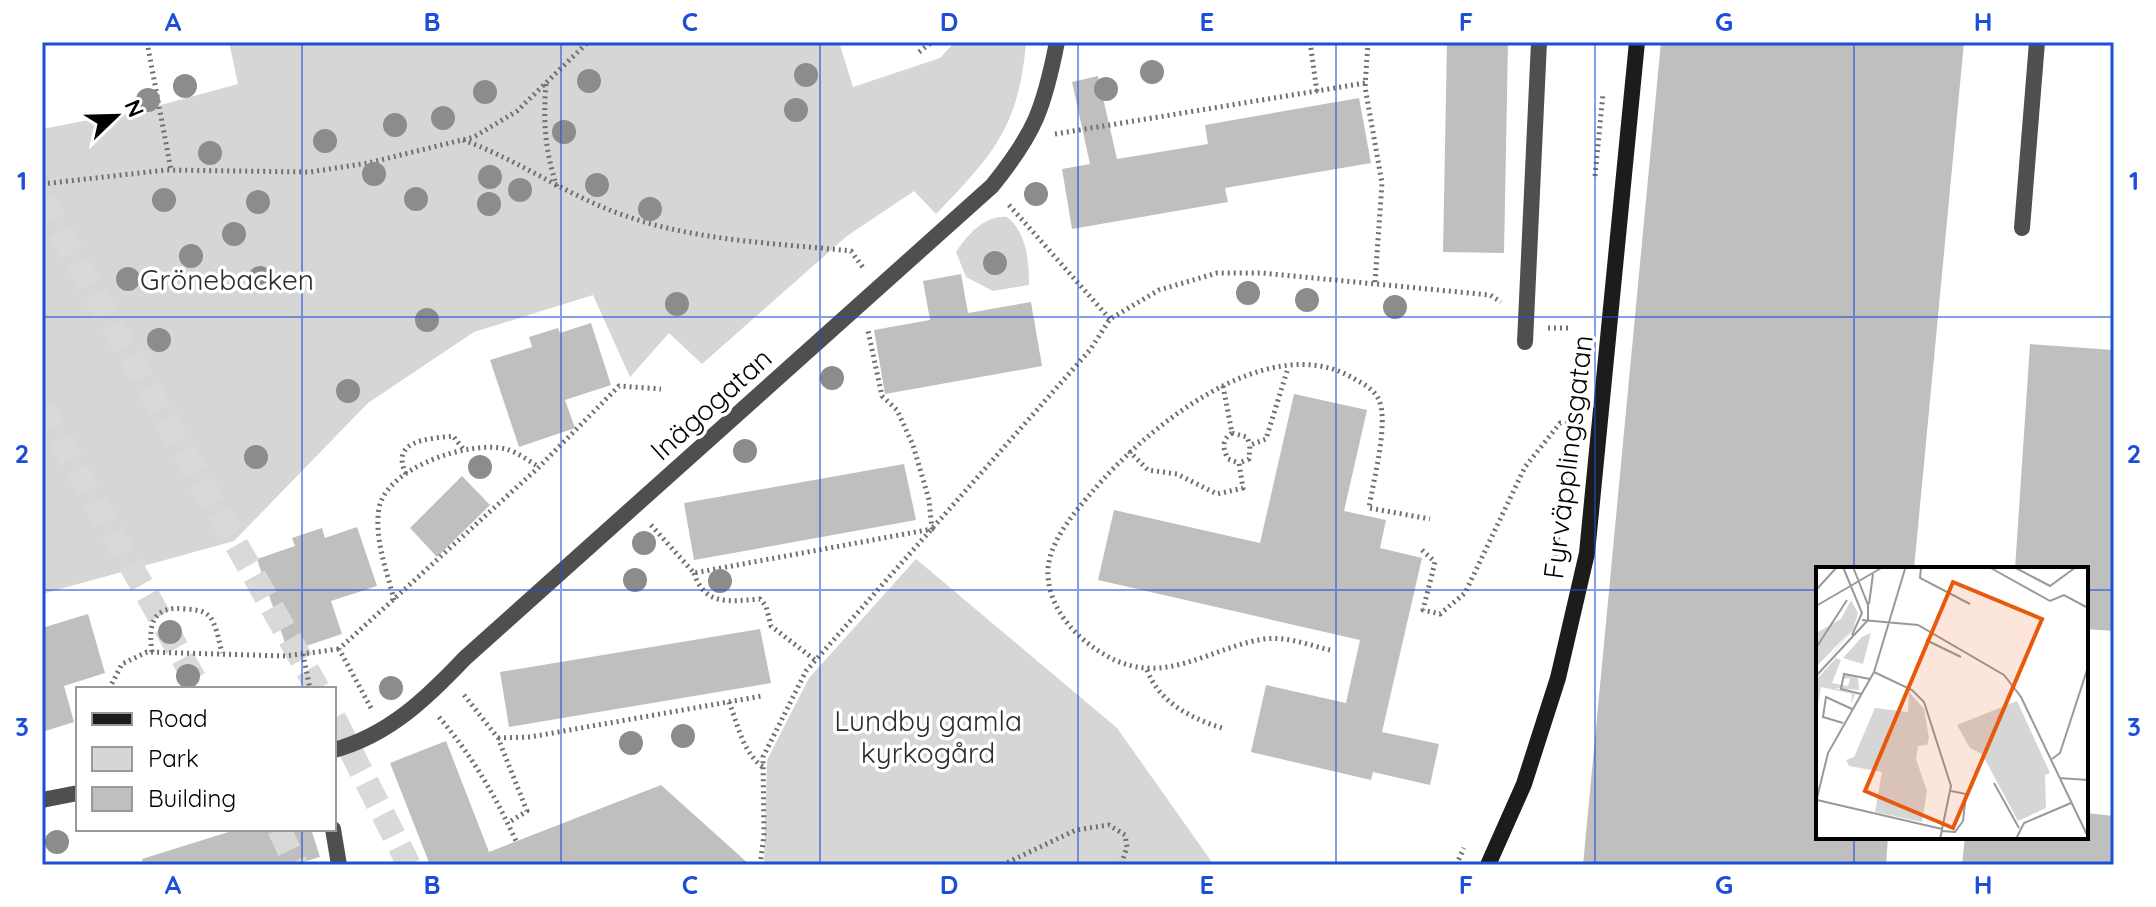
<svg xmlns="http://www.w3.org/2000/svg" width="2156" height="907" viewBox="0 0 2156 907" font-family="Quicksand,sans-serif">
<rect width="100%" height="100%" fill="#fff"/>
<g fill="#d6d6d6">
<path d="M 229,42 L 839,42 L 853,87 L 940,58 L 955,42 L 1026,42 C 1019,127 993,155 936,214 L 914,191 L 847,236 L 702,364 L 669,333 L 630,377 L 593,295 L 474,332 L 368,403 L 234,541 L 42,594 L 42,129 L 146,109 L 238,84 Z"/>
<path d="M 1007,217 C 1027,233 1029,261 1029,285 L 993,291 L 966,277 L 956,252 C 967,235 985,215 1007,217 Z"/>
<path d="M 916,559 L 1117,728 L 1214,865 L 764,865 L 767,760 L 809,678 Z"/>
</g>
<g fill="#bfbfbf">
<path d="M 1447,42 L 1508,42 L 1504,253 L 1443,252 Z"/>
<path d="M 1661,42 L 1964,42 L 1914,569 L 1818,569 L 1818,837 L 1888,837 L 1886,865 L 1583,865 Z"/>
<path d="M 1098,76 L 1117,159 L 1208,144 L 1205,125 L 1359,98 L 1371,163 L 1225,188 L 1228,202 L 1072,229 L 1062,169 L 1090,164 L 1072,82 Z"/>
<path d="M 961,274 L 968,313 L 1031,302 L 1042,366 L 885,394 L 874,330 L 930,320 L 923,281 Z"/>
<path d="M 591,323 L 611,385 L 565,400 L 575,428 L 519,447 L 490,360 L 532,347 L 529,337 L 558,328 L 560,333 Z"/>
<path d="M 2030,344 L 2114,350 L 2114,631 L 2086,629 L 2086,569 L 2015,569 Z"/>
<path d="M 1294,394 L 1367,410 L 1344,511 L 1386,520 L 1380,548 L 1422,558 L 1382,732 L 1439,744 L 1430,785 L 1373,772 L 1371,780 L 1251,752 L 1266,685 L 1346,703 L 1360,640 L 1098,580 L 1114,510 L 1260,543 Z"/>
<path d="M 904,464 L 916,520 L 694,560 L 684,503 Z"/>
<path d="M 462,476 L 490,505 L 437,557 L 410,528 Z"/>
<path d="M 357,527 L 377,586 L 331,601 L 342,634 L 288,652 L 257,559 L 295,546 L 292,538 L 322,528 L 325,538 Z"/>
<path d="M 88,614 L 105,673 L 64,686 L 74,722 L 42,732 L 42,628 Z"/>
<path d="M 760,629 L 771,683 L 509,727 L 500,672 Z"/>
<path d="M 446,741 L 489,852 L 661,785 L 750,865 L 430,865 L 390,763 Z"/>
<path d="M 2086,813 L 2114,816 L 2114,865 L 1962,865 L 1965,837 L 2086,837 Z"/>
<path d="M 238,829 L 311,829 L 320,857 L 293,865 L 143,865 L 142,859 Z"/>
</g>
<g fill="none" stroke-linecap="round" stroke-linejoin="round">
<g stroke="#d9d9d9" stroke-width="24" stroke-dasharray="24 12" stroke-linecap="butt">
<path d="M 42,200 L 318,689"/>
<path d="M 42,407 L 200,689"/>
<path d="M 334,718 L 409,865"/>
<path d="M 279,829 L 296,865"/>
</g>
<g stroke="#717171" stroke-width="5" stroke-dasharray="2 4" stroke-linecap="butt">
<path d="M 147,42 L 171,170"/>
<path d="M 1310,42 L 1317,92"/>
<path d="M 1368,42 L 1365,87 L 1382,183 L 1375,283"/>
<path d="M 919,52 L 932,42"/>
<path d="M 546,84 C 543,122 545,151 557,187"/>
<path d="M 1055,134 L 1365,83"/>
<path d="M 463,140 C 519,160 566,195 623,215 C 695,241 775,243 851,251 L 864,269"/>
<path d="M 1595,176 L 1603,94"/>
<path d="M 42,184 L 166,170 L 310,172 L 368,163 L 474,137 L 517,111 L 588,42"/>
<path d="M 1009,205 L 1110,319"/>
<path d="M 1548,328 L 1568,328"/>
<path d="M 1223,386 L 1232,433 L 1247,437 L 1250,445"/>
<path d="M 1232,433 C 1221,440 1223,449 1228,459 L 1239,463"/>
<path d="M 1129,451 L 1148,470 L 1177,474 L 1217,494 L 1243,488 L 1239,463 L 1249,459 L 1250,445 L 1266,439 L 1288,368"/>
<path d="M 406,474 C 390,440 427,439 453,436 L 464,450"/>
<path d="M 651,525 L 694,573 L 932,529 L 929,500 L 913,445 L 897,410 L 882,396 L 868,331"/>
<path d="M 1422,550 L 1435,562 L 1423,610 L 1440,614 L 1465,593 L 1525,467 L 1560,423 L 1572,423"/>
<path d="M 1554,569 L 1568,452"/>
<path d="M 694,573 C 705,607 730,601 760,599 L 766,606 L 771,626 L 815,660"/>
<path d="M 394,600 C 387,571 374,539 379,508 C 387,467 470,440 506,449 C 517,452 529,461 539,467"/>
<path d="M 1330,650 C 1309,645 1286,636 1264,639 C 1208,648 1163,688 1107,656 C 1078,640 1050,611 1048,576 C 1046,545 1073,514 1092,492 C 1144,430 1266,329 1351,377 C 1362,383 1374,389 1379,400 C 1389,424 1373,481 1369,508 L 1430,519"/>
<path d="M 152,652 C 148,623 153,605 186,609 C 195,610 204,610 210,617 C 217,626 219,642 222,653"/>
<path d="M 303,654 L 310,689"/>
<path d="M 1147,670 C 1160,704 1193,719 1225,729"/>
<path d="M 109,689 L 122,664 L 147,652 L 286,656 L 339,649"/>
<path d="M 464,695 L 498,738 L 527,811 L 508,823"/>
<path d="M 729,702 C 738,724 742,752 763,767"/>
<path d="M 371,708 L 339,649 L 539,467 L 619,386 L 661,389"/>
<path d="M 439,717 C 472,756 495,795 516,841"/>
<path d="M 498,738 L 530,737 L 762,696"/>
<path d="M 760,865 L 764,835 L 763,757 L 806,671 L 1090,350 L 1110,319 L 1159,290 L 1217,273 L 1262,273 L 1490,295 L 1501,302"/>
<path d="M 1002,865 L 1076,830 L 1109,825 L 1125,835 L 1127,847 L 1121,865"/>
<path d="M 1456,865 L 1464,848"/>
</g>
<g stroke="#4f4f4f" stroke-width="16">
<path d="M 2022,228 L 2037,42"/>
<path d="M 1525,342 L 1539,42"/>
<path d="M 333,829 L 339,865"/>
</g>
<g stroke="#4f4f4f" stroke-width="16">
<path d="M 334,750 C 389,735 427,698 465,658 L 992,186 C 1035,133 1044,108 1057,42"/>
<path d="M 42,800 L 78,793"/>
</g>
<path stroke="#1c1c1c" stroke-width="16" d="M 1488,865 L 1524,784 L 1558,678 L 1587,553 L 1637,42"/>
</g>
<g fill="#8c8c8c">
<circle cx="1152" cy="72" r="12"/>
<circle cx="806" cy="75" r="12"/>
<circle cx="589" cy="81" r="12"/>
<circle cx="185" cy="86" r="12"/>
<circle cx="1106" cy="89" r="12"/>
<circle cx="485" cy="92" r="12"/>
<circle cx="148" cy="100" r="12"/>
<circle cx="796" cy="110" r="12"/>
<circle cx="443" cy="118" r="12"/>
<circle cx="395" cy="125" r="12"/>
<circle cx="564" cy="132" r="12"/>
<circle cx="325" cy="141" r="12"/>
<circle cx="210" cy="153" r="12"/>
<circle cx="374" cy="174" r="12"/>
<circle cx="490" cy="177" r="12"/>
<circle cx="597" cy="185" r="12"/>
<circle cx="520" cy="190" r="12"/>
<circle cx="1036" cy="194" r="12"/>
<circle cx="416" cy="199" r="12"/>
<circle cx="164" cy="200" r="12"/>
<circle cx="258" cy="202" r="12"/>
<circle cx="489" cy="204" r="12"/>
<circle cx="650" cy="209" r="12"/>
<circle cx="234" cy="234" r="12"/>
<circle cx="191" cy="256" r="12"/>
<circle cx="995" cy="263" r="12"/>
<circle cx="260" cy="278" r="12"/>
<circle cx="128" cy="279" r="12"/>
<circle cx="1248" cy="293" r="12"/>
<circle cx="1307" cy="300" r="12"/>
<circle cx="677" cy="304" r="12"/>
<circle cx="1395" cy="307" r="12"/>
<circle cx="427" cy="320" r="12"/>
<circle cx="159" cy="340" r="12"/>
<circle cx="832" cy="378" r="12"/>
<circle cx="348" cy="391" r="12"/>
<circle cx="745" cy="451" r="12"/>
<circle cx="256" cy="457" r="12"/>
<circle cx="480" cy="467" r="12"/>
<circle cx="644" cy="543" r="12"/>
<circle cx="635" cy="580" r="12"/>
<circle cx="720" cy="581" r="12"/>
<circle cx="170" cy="632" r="12"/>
<circle cx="188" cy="676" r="12"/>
<circle cx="391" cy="688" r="12"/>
<circle cx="683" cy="736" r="12"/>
<circle cx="631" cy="743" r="12"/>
<circle cx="57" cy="842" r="12"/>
</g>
<path fill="none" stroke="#1d4ed8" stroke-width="2" stroke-opacity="0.55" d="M 302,42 L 302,689M 561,42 L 561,865M 820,42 L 820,865M 1078,42 L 1078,865M 1336,42 L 1336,865M 1595,42 L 1595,865M 1854,42 L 1854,569M 42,317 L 2114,317M 42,590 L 1818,590M 2086,590 L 2114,590M 302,829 L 302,865M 1854,837 L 1854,865"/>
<g text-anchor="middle" stroke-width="7" stroke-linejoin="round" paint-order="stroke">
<g font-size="28" fill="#2d2d2d" stroke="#fff">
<text x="227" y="290">Grönebacken</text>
<text x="928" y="731">Lundby gamla<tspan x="928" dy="32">kyrkogård</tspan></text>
</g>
<g font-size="28" fill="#000" stroke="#fff">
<text transform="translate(711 404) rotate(-42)" y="10">Inägogatan</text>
<text transform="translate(1568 457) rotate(-83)" y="10">Fyrväpplingsgatan</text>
</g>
</g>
<g transform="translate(1816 567)">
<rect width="272" height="272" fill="#fff"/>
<path d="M 35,33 L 42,46 L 37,63 L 0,106 L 35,64 L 0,100 L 0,66 L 25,52 ZM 55,66 L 47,97 L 27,91 L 46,70 ZM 20,91 L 25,93 L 16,116 L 32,119 L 34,111 L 27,112 L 28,108 L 42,111 L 43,123 L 17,121 L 39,127 L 35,137 L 36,127 L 5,120 L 0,150 L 0,113 ZM 93,125 L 108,142 L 113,171 L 111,178 L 102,179 L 100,192 L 111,224 L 106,255 L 59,245 L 66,205 L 33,199 L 30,193 L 38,190 L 59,141 L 92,145 ZM 201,134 L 234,206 L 229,208 L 230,241 L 202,254 L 166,187 L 154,181 L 141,158 Z" fill="#d6d6d6"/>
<path fill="none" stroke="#999" stroke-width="2" d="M 27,0 L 46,46 L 36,68M 105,0 L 104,11 L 154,37M 173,0 L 234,34 L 248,28 L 272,41M 198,0 L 234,19 L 260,0M 0,23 L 21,0M 53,37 L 57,7M 0,39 L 67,0M 46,53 L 102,58 L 188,108 L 205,130 L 272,270M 110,73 L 145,90M 0,81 L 31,33M 58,105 L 96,123 L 108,135 L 135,219 L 124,272M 0,109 L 52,53 L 52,38 L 37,0M 45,127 L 25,122 L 28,107 L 54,112M 27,156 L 7,150 L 10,130 L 36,142M 236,192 L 244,186 L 272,100M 243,211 L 272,213M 178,216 L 203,261M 1,233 L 126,262M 0,235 L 12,186 L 58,105 L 89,2M 126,264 L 139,265 L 147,254 L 150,227 L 135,224M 200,272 L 208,256 L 255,236"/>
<path fill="#e8590c" fill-opacity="0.15" stroke="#e8590c" stroke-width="4" d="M 137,15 L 226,52 L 137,261 L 49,224 Z"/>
<rect width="272" height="272" fill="none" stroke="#000" stroke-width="4"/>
</g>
<rect width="2156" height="907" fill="none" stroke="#ffffff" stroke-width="88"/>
<rect x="76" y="687" width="260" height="144" fill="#ffffff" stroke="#999999" stroke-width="2"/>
<rect x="92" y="713" width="40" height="12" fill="#1c1c1c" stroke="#999999" stroke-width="2"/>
<text x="148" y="727" font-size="24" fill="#000000">Road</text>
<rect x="92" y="747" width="40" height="24" fill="#d6d6d6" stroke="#999999" stroke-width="2"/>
<text x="148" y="767" font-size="24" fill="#000000">Park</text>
<rect x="92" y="787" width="40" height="24" fill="#bfbfbf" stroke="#999999" stroke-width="2"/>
<text x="148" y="807" font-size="24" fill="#000000">Building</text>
<g transform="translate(116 116) rotate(67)" stroke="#ffffff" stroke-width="6" paint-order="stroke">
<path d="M0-6L14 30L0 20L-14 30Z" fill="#000000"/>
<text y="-12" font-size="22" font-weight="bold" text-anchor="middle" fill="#000000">N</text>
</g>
<rect x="44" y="44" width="2068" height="819" fill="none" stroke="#1d4ed8" stroke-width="3"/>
<g font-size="26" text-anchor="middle" font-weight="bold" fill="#1d4ed8">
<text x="173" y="31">A</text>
<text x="432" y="31">B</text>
<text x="690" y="31">C</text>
<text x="949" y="31">D</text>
<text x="1207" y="31">E</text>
<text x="1466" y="31">F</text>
<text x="1724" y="31">G</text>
<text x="1983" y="31">H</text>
<text x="22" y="190">1</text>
<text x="2134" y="190">1</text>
<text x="22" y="463">2</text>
<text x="2134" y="463">2</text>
<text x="22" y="736">3</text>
<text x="2134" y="736">3</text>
<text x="173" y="894">A</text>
<text x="432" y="894">B</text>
<text x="690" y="894">C</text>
<text x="949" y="894">D</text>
<text x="1207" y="894">E</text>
<text x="1466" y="894">F</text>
<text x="1724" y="894">G</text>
<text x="1983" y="894">H</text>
</g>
</svg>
